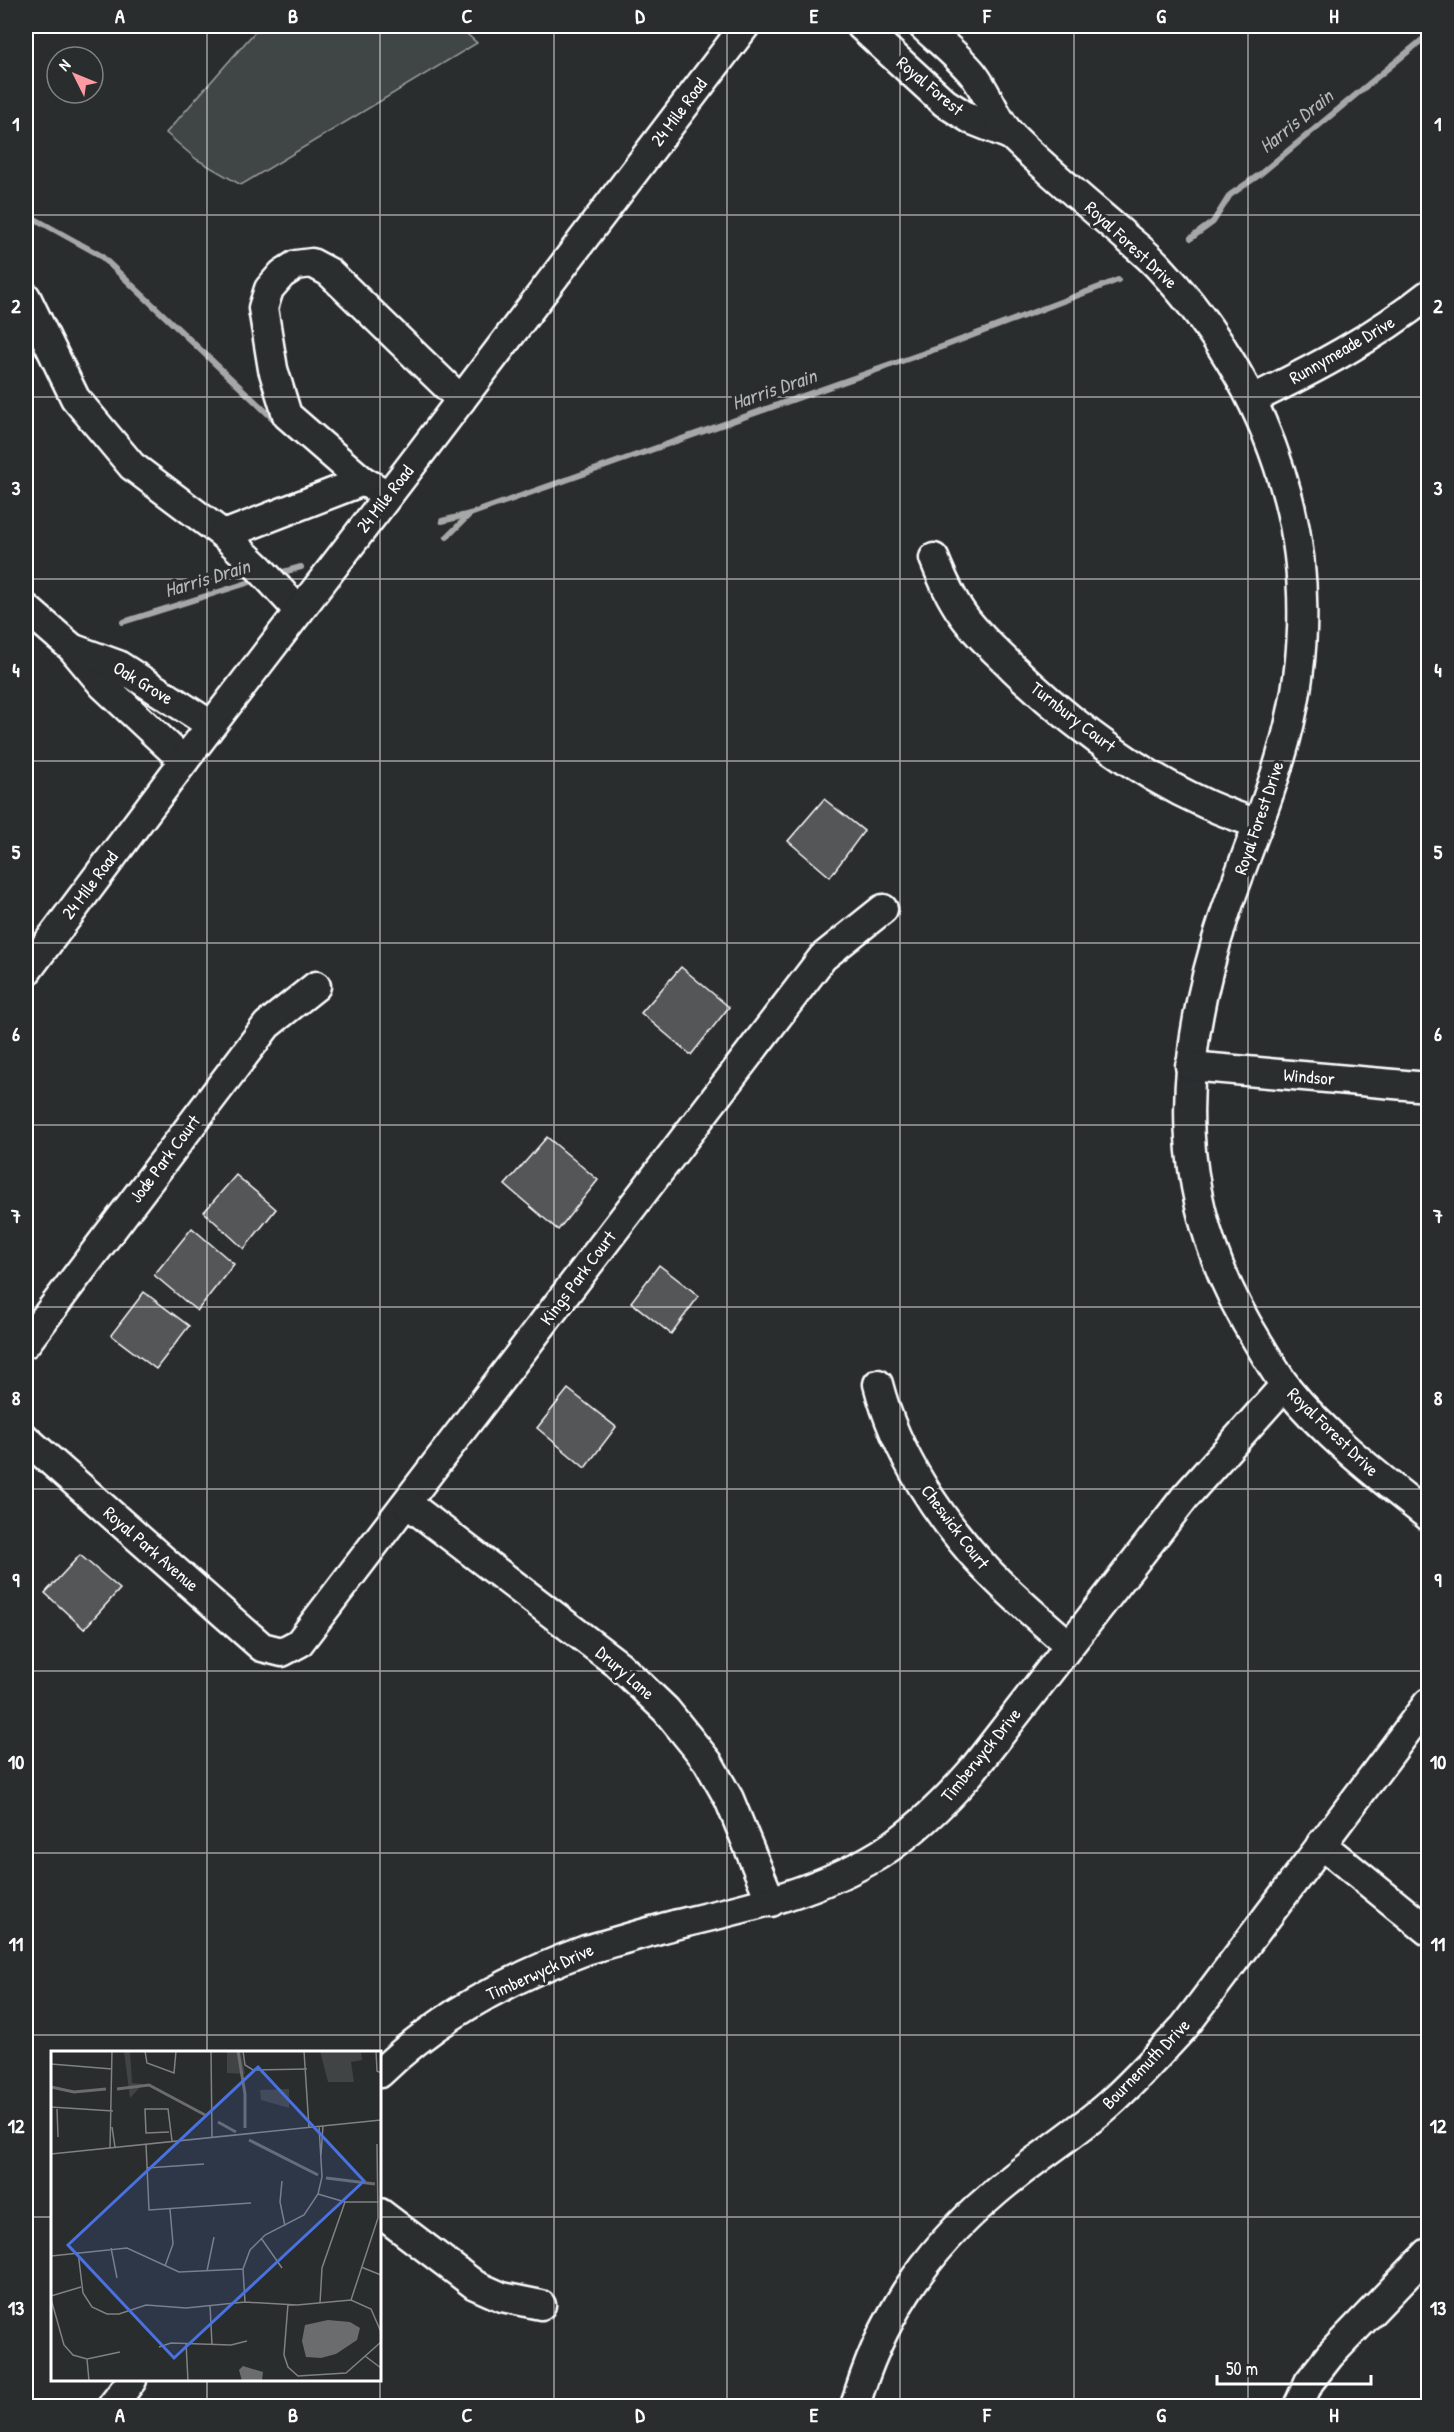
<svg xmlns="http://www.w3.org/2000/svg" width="1454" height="2432" viewBox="0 0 1454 2432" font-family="'Patrick Hand',sans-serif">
<rect width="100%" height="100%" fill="#2a2d2e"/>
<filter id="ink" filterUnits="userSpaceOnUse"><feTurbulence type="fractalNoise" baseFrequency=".0167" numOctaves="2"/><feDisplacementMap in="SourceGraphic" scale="12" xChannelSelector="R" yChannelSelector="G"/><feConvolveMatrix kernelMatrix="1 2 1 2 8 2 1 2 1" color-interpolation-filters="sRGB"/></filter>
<g filter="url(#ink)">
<path fill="#414445" stroke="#a0a2a2" stroke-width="1.5" d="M 260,26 L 458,26 L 477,43 L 241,185 L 196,159 L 166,133 Z"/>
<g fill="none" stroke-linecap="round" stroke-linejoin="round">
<g stroke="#a6a7a7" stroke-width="6">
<path d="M 26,214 L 100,255 L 280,425"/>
<path d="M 1191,238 L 1213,222 L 1230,195 L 1259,175 L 1428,35"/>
<path d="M 442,521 L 470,514 L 947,345 L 1118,280"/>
<path d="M 447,537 L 470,514"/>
<path d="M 276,574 L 301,567"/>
<path d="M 123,622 L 260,579"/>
</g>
</g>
<g fill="#555758" stroke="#fff" stroke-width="1.5">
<path d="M 824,799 L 864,831 L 830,877 L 788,841 Z"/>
<path d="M 681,967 L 729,1007 L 691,1055 L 641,1013 Z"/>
<path d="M 547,1137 L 598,1180 L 558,1230 L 505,1185 Z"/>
<path d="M 236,1175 L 276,1209 L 244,1249 L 204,1212 Z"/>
<path d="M 192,1228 L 234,1264 L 197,1311 L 154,1275 Z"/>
<path d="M 659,1265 L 699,1296 L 671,1334 L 631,1302 Z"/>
<path d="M 144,1292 L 189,1326 L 156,1369 L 111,1335 Z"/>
<path d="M 568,1389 L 616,1427 L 585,1468 L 537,1428 Z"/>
<path d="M 80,1555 L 120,1589 L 84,1629 L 45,1593 Z"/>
</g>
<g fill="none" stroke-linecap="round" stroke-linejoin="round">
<g stroke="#fff" stroke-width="33">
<g id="minor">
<path d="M 861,26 L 945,103 L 972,120 L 1010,135"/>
<path d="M 923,26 C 939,41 958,56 973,74 C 989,94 996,122 1015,139 C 1048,171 1084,201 1119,231 C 1132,243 1146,253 1158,266 C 1220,332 1265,410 1288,498 C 1310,582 1306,673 1281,756 C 1266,808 1244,859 1226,911 C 1174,1065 1170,1203 1259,1344 C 1268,1359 1277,1375 1287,1388 C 1327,1437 1379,1477 1428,1516"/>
<path d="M 26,297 L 75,398 L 132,466 L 224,535 L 260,569 L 299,611"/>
<path d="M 1253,399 C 1315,369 1374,338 1428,295"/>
<path d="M 388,495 L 363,481 L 287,415 L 273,369 L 263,308 L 269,289 L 282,274 L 296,265 L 312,263 L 329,272 L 461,400"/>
<path d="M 224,535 L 363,481"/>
<path d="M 934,558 C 942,578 950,597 963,615 C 977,635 996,651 1013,668 C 1069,722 1135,772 1206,804 C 1223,812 1241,818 1258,824"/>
<path d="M 26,608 L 72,648 L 103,685 L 184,761"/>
<path d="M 74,649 L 118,665 L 211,725"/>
<path d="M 26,972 L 184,761 L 410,467 L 745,26"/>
<path d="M 1190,1066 L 1428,1087"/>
<path d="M 26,1343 L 267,1025 L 316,986"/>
<path d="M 878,1384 C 896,1454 939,1519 988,1571 C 1013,1597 1041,1621 1069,1645"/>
<path d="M 26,1439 L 262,1647 L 282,1652 L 299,1643 L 823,957 L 883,909"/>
<path d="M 407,1503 L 619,1665 L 666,1710 L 708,1762 L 729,1799 L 771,1902"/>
<path d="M 1321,1844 L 1428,1931"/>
<path d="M 380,2073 C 438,2016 510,1978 586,1950 C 615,1942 644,1933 674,1925 C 746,1908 816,1893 880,1854 C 914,1832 945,1802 971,1772 L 1185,1497 L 1285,1385"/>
<path d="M 380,2213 L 475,2285 L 502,2297 L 541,2305"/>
<path d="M 112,2406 L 132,2380"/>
<path d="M 855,2406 C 879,2322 923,2254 991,2196 C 1028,2163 1072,2137 1109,2104 C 1136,2080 1161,2052 1185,2026 L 1428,1703"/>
<path d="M 1298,2406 L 1309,2382 L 1330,2355 L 1428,2253"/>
</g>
</g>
<use href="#minor" stroke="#2a2d2e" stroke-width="28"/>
</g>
</g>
<path fill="none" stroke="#fff" stroke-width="1.5" stroke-opacity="0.55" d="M 207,26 L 207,2052M 380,26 L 380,2406M 554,26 L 554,2406M 727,26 L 727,2406M 900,26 L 900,2406M 1074,26 L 1074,2406M 1248,26 L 1248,2406M 26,215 L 1428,215M 26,397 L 1428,397M 26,579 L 1428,579M 26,761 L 1428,761M 26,943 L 1428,943M 26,1125 L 1428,1125M 26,1307 L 1428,1307M 26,1489 L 1428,1489M 26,1671 L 1428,1671M 26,1853 L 1428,1853M 26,2035 L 1428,2035M 26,2217 L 52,2217M 380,2217 L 1428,2217M 207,2380 L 207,2406"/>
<g text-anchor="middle" stroke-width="6" stroke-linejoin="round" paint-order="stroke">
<g font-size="18" fill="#fff" stroke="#2a2d2e">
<text transform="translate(930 86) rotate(40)" y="6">Royal Forest</text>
<text transform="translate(679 112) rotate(-53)" y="6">24 Mile Road</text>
<text transform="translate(1131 245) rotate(43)" y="6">Royal Forest Drive</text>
<text transform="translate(1342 350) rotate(-30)" y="6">Runnymeade Drive</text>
<text transform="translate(385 499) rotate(-52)" y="6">24 Mile Road</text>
<text transform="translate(143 683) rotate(31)" y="6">Oak Grove</text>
<text transform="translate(1073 717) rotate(38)" y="6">Turnbury Court</text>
<text transform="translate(1259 818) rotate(-71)" y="6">Royal Forest Drive</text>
<text transform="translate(90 885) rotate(-53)" y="6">24 Mile Road</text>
<text transform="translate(1309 1077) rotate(5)" y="6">Windsor</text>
<text transform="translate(165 1159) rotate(-53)" y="6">Jode Park Court</text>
<text transform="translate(578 1278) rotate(-53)" y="6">Kings Park Court</text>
<text transform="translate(1333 1432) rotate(44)" y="6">Royal Forest Drive</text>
<text transform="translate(955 1527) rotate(53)" y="6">Cheswick Court</text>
<text transform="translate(151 1549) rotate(41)" y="6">Royal Park Avenue</text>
<text transform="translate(625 1673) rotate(41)" y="6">Drury Lane</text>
<text transform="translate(981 1755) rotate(-51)" y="6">Timberwyck Drive</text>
<text transform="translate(540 1972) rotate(-24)" y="6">Timberwyck Drive</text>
<text transform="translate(1146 2064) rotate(-46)" y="6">Bournemuth Drive</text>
</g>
<g font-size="20" font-style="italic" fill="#b4b6b6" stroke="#2a2d2e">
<text transform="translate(1296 121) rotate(-39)" y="7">Harris Drain</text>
<text transform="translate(774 389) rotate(-19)" y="7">Harris Drain</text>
<text transform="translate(207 578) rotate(-17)" y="7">Harris Drain</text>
</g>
</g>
<g transform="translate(51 2051)">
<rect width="330" height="330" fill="#2a2d2e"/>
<path d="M 73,0 L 79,0 L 81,32 L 92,33 L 79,47 ZM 176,0 L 190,0 L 194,23 L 176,22 ZM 269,0 L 310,0 L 311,9 L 300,11 L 303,31 L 277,31 ZM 238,38 L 238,57 L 210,49 L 209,39 Z" fill="#414445"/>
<path d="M 277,269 L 299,271 L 309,277 L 306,289 L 285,303 L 270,307 L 255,306 L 251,290 L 254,274 ZM 192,315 L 212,321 L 211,329 L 191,330 L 188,319 Z" fill="#6a6c6d"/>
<path fill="none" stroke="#6a6c6d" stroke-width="3" d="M 187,0 L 194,43 L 194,77M 0,36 L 23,41 L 55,38M 66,38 L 98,34 L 156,65M 167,71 L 185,81M 198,89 L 267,124M 275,127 L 324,133"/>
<path fill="none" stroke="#7f8182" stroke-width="1.5" d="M 94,0 L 96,12 L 123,22 L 125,0M 160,0 L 161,86M 192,0 L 194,14 L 202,19 L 256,18M 253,0 L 258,77M 325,0 L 326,20 L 330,22M 0,13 L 61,18M 0,56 L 62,60M 6,58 L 7,86M 61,76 L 64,96M 118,81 L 95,82 L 94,58 L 117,58 L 121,90M 95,93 L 98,159 L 200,152M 59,97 L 61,0M 0,103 L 330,69M 270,104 L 272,75M 96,117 L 153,113M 231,130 L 229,151 L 234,175M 267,143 L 294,151 L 328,151M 210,187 L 231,217M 60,197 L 66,227M 27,201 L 32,242 L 41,256 L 56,263 L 68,263 L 95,254 L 135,257 L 194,251 L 246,254 L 300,249 L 320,258 L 330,281M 0,205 L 76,197 L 128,221 L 192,218M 114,215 L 122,193 L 119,158M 310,216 L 330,224M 156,220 L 163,186M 0,245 L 30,236M 0,248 L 13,294 L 22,304 L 36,308 L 69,301M 300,249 L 327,167 L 326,93M 194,251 L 192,218 L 199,199 L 214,184 L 253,164 L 267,143 L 271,126 L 268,75M 269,252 L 271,217 L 294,151M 237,253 L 233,304 L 237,316 L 247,325 L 295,322 L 330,291M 159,254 L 161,294M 135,292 L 137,330M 108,296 L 120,292 L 180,294 L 196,290M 314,305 L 330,317M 36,308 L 38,330"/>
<path fill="#4a71e0" fill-opacity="0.15" stroke="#4a71e0" stroke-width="3" d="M 207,16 L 313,130 L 123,307 L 17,194 Z"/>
<rect width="330" height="330" fill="none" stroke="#fff" stroke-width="3"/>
</g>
<rect width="1454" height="2432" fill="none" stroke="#2a2d2e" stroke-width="66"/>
<g transform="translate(75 75) rotate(313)"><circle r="28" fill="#2a2d2e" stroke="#7f8182" stroke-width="1.5"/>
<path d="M0-4.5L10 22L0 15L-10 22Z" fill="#ff9aa2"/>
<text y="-9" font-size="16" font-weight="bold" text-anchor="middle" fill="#ffffff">N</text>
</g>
<path d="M1217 2375v9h154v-9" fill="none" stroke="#ffffff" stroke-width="3"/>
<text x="1226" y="2375" font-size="18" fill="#ffffff" stroke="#2a2d2e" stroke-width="4.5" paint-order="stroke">50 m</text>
<rect x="33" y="33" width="1388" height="2366" fill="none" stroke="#fff" stroke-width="2"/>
<g font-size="20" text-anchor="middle" font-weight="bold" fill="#fff">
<text x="120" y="23">A</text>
<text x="293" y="23">B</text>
<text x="467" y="23">C</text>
<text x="640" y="23">D</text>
<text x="814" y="23">E</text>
<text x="987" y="23">F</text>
<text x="1161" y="23">G</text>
<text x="1334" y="23">H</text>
<text x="16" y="131">1</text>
<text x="1438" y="131">1</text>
<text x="16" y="313">2</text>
<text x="1438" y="313">2</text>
<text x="16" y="495">3</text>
<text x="1438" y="495">3</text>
<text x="16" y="677">4</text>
<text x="1438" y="677">4</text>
<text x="16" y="859">5</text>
<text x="1438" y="859">5</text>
<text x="16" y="1041">6</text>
<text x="1438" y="1041">6</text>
<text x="16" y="1223">7</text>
<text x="1438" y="1223">7</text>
<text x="16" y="1405">8</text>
<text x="1438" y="1405">8</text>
<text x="16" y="1587">9</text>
<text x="1438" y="1587">9</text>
<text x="16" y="1769">10</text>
<text x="1438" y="1769">10</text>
<text x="16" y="1951">11</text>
<text x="1438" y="1951">11</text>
<text x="16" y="2133">12</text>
<text x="1438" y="2133">12</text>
<text x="16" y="2315">13</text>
<text x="1438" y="2315">13</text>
<text x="120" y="2422">A</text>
<text x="293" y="2422">B</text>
<text x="467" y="2422">C</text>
<text x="640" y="2422">D</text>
<text x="814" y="2422">E</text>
<text x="987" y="2422">F</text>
<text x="1161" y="2422">G</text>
<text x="1334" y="2422">H</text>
</g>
</svg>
